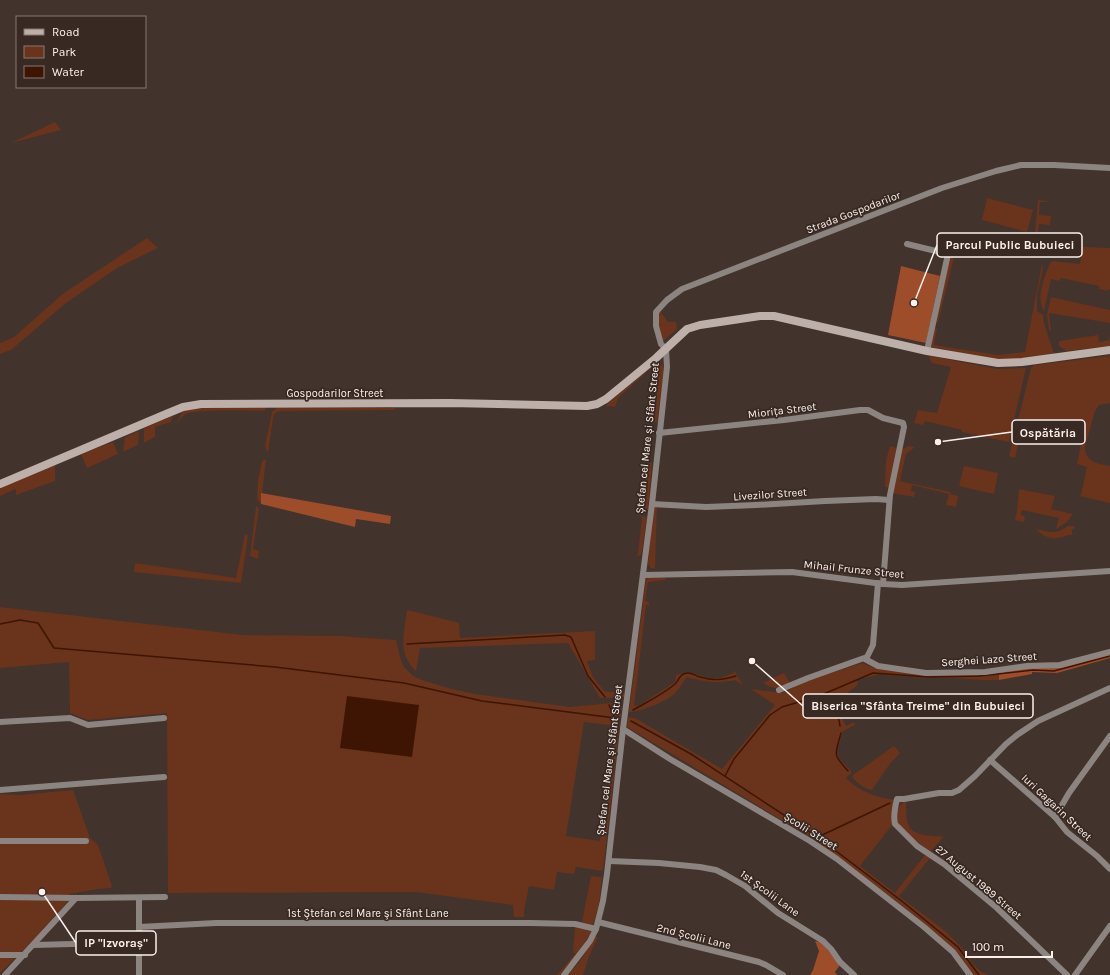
<svg xmlns="http://www.w3.org/2000/svg" width="1110" height="975" viewBox="0 0 1110 975" font-family="Karla,sans-serif">
<rect width="100%" height="100%" fill="#42332c"/>
<g fill="#6a331b" fill-rule="evenodd">
<path d="M 55,122 L 61,130 L 11,143 Z"/>
<path d="M 987,198 L 1033,210 L 1027,232 L 982,220 Z"/>
<path d="M 1038,200 L 1047,201 L 1047,202 L 1040,202 L 1039,215 L 1051,216 L 1050,225 L 1039,224 L 1037,244 L 1034,243 Z"/>
<path d="M 147,238 L 158,248 L 117,268 L 66,303 L 11,350 L 0,354 L 0,343 L 14,337 L 64,293 Z"/>
<path d="M 1082,247 L 1110,248 L 1110,289 L 1107,291 L 1099,289 L 1099,286 L 1061,278 L 1060,281 L 1051,279 L 1044,311 C 1035,297 1045,277 1050,263 L 1053,261 L 1080,264 Z"/>
<path d="M 951,256 L 954,257 L 938,323 L 936,322 L 950,257 Z"/>
<path d="M 1042,264 L 1043,269 L 1037,295 L 1037,311 L 1043,315 C 1044,329 1051,341 1054,354 L 1025,359 L 993,359 L 931,347 L 933,329 L 937,328 L 934,345 L 998,355 L 1025,352 Z"/>
<path d="M 1051,297 L 1110,310 L 1110,323 L 1049,313 L 1051,331 L 1049,330 L 1047,315 Z"/>
<path d="M 660,311 L 668,322 L 676,322 L 677,329 L 663,341 L 658,323 L 658,312 Z"/>
<path d="M 1110,333 L 1110,346 L 1066,351 L 1059,346 L 1059,341 L 1098,335 L 1099,342 L 1109,340 Z"/>
<path d="M 930,356 L 998,369 L 1026,368 L 1009,442 L 962,432 L 962,430 L 925,421 L 923,425 L 914,423 L 918,410 L 937,413 L 951,367 L 932,363 L 929,358 Z"/>
<path d="M 1110,356 L 1110,403 L 1099,405 L 1095,411 L 1085,447 C 1085,462 1098,464 1110,466 L 1110,503 L 1079,496 L 1081,495 L 1087,467 L 1077,464 L 1082,439 L 1022,428 L 1015,458 L 1009,456 L 1031,368 L 1034,365 Z"/>
<path d="M 657,362 L 660,362 L 664,368 L 657,423 L 654,422 L 659,368 L 653,366 L 618,398 L 615,407 L 610,406 L 606,407 L 607,404 Z"/>
<path d="M 266,407 L 265,411 C 251,411 194,409 186,414 C 180,417 176,426 173,432 L 182,412 L 194,408 Z"/>
<path d="M 281,407 L 394,408 L 396,410 L 280,411 L 275,413 L 273,418 L 268,453 L 265,446 L 272,412 L 276,408 Z"/>
<path d="M 173,416 L 171,422 L 155,427 L 155,437 L 144,443 L 144,428 Z"/>
<path d="M 139,431 L 138,445 L 123,452 L 125,437 Z"/>
<path d="M 113,442 L 118,454 L 87,468 L 81,454 Z"/>
<path d="M 890,446 L 896,448 L 897,450 L 890,488 L 885,487 L 886,460 Z"/>
<path d="M 909,446 L 915,447 L 906,454 L 900,481 L 950,492 L 950,494 L 958,496 L 956,507 L 946,505 L 949,494 L 912,485 L 911,491 L 915,492 L 914,497 L 892,493 L 901,450 Z"/>
<path d="M 266,459 L 261,504 L 257,499 L 258,480 L 262,461 Z"/>
<path d="M 648,463 L 652,463 L 648,510 L 639,509 L 642,508 Z"/>
<path d="M 55,465 L 55,481 L 16,495 L 16,489 L 0,496 L 0,488 Z"/>
<path d="M 964,466 L 998,473 L 994,494 L 959,486 Z"/>
<path d="M 1019,489 L 1055,496 L 1051,509 L 1073,514 L 1067,522 L 1056,529 L 1059,518 L 1022,510 L 1021,515 L 1025,516 L 1024,522 L 1015,520 L 1017,511 Z"/>
<path d="M 256,506 L 259,508 L 253,549 L 259,551 L 258,559 L 250,556 Z"/>
<path d="M 653,507 L 657,507 L 655,569 L 651,568 L 648,564 Z"/>
<path d="M 638,515 L 647,517 L 642,552 L 641,555 L 635,556 L 638,554 L 642,517 Z"/>
<path d="M 1068,526 L 1074,526 L 1074,529 L 1072,529 L 1072,535 C 1067,535 1066,536 1063,537 C 1052,540 1043,537 1036,529 C 1050,532 1055,535 1068,526 Z"/>
<path d="M 245,534 L 248,535 L 241,583 L 134,572 L 135,563 L 236,578 Z"/>
<path d="M 649,577 L 665,578 L 666,580 L 648,582 L 645,601 L 649,602 L 649,605 L 646,605 L 634,706 L 638,706 L 675,682 L 676,675 L 688,672 L 710,678 L 720,678 L 734,673 L 734,670 L 743,685 L 735,680 C 715,684 707,682 687,677 C 683,682 679,690 673,695 C 665,702 640,712 629,712 L 646,580 Z"/>
<path d="M 0,607 L 243,635 L 341,636 L 396,640 L 400,657 L 404,667 L 413,676 L 425,681 L 452,689 L 475,694 L 570,707 L 611,703 L 622,703 L 603,871 L 576,867 L 574,874 L 557,872 L 554,890 L 529,886 L 524,911 L 524,917 L 514,917 L 513,905 L 416,892 L 168,893 L 167,713 L 88,720 L 70,713 L 69,662 L 0,668 ZM 584,722 L 616,726 L 600,841 L 566,836 Z"/>
<path d="M 407,610 L 459,623 L 460,638 L 595,631 L 595,660 L 587,661 L 593,677 L 604,691 L 624,694 L 624,697 L 600,698 L 568,643 L 420,648 L 416,671 C 397,654 404,633 407,610 Z"/>
<path d="M 862,663 L 877,669 L 927,674 L 999,673 L 999,680 L 981,680 L 955,678 L 928,678 L 883,675 L 881,674 L 857,680 L 858,685 L 835,702 L 846,726 L 854,722 L 855,725 L 843,731 L 837,751 L 838,757 L 852,772 L 846,778 C 858,791 878,798 895,800 L 893,824 L 860,866 L 895,893 L 926,854 L 931,857 L 899,896 C 919,912 945,928 961,947 C 969,957 976,972 989,975 L 973,975 L 960,956 L 948,944 L 896,901 L 815,840 L 627,727 L 628,717 L 635,718 L 722,769 L 775,705 L 751,689 L 783,693 L 806,681 Z"/>
<path d="M 784,673 L 790,683 C 778,688 775,691 763,683 Z"/>
<path d="M 894,746 L 900,753 L 889,765 L 872,790 C 864,788 858,784 853,778 L 853,775 Z"/>
<path d="M 73,790 L 90,838 L 98,845 L 112,886 L 111,888 L 98,889 L 69,894 L 69,900 L 34,939 L 0,973 L 0,794 L 20,795 Z"/>
<path d="M 906,801 C 906,807 906,821 909,826 C 913,836 936,837 944,836 L 931,851 C 922,846 897,829 896,819 C 896,817 897,815 897,813 C 898,807 901,803 906,801 Z"/>
<path d="M 591,876 L 602,877 L 599,904 L 593,925 L 582,922 Z"/>
<path d="M 575,927 L 592,931 L 576,956 L 560,975 L 557,975 L 576,953 L 573,953 Z"/>
<path d="M 595,937 L 598,937 L 589,956 L 583,975 L 568,975 L 580,961 Z"/>
</g>
<g fill="#9d4d29">
<path d="M 901,266 L 940,276 L 926,343 L 888,335 Z"/>
<path d="M 261,493 L 391,516 L 390,524 L 356,519 L 355,527 L 261,504 Z"/>
<path d="M 1110,653 L 1110,658 L 1057,673 L 1032,672 L 1032,674 L 999,680 L 999,673 L 1027,668 L 1059,667 Z"/>
<path d="M 815,941 L 822,943 L 840,965 L 835,972 L 837,975 L 810,975 L 813,970 L 819,951 Z"/>
</g>
<path fill="#3e1503" d="M 347,696 L 419,705 L 412,757 L 340,748 Z"/>
<g fill="none" stroke-linecap="round" stroke-linejoin="round">
<g stroke="#3e1503" stroke-width="1.5">
<path d="M 0,624 L 20,620 L 38,623 L 54,648 L 275,667 L 404,683 L 482,701 L 615,718"/>
<path d="M 407,644 L 565,635 L 571,637 L 588,676 L 605,697"/>
<path d="M 827,693 L 839,720 L 840,726"/>
<path d="M 609,705 L 615,718"/>
<path d="M 633,710 C 647,702 662,695 675,684 C 679,680 680,673 688,673 C 692,673 696,676 700,677 C 715,681 721,680 736,676"/>
<path d="M 631,721 L 691,754 L 819,838 L 903,902 L 958,947 L 979,975"/>
<path d="M 841,733 C 835,756 832,753 848,771"/>
<path d="M 725,776 L 734,759 L 770,715 L 782,707 L 819,696 L 873,673 L 929,677 L 979,676 L 1033,670 L 1054,671 L 1110,656"/>
<path d="M 818,837 L 890,803"/>
</g>
<g stroke="#8c8481" stroke-width="6">
<path d="M 907,244 L 948,254 L 927,351"/>
<path d="M 659,433 L 784,420 L 860,410 L 868,410 L 883,418 L 903,423 L 904,427 L 890,495 L 883,584"/>
<path d="M 652,504 L 706,507 L 756,505 L 825,501 L 876,499 L 889,500"/>
<path d="M 644,575 L 792,572 L 883,584 L 902,585 L 1110,571"/>
<path d="M 865,659 L 878,666 L 926,673 L 985,672 L 1027,666 L 1060,665 L 1110,652"/>
<path d="M 779,690 L 808,678 L 867,657 L 873,645 L 878,583"/>
<path d="M 0,722 L 70,718 L 88,725 L 164,718"/>
<path d="M 623,729 L 670,759 L 810,841 L 837,859 L 924,927 L 953,952 L 970,975"/>
<path d="M 990,760 L 1055,817 L 1067,832 L 1097,856 L 1110,869"/>
<path d="M 0,790 L 164,777"/>
<path d="M 1055,817 L 1069,793 L 1110,736"/>
<path d="M 0,841 L 86,841"/>
<path d="M 609,861 L 659,863 L 700,867 L 716,870 L 726,875 L 745,886 L 778,913 L 823,941 L 831,949 L 840,962 L 854,975"/>
<path d="M 0,897 L 76,898 L 165,897"/>
<path d="M 598,922 L 759,962 L 766,965 L 783,975"/>
<path d="M 139,927 L 216,923 L 531,923 L 575,924 L 596,929"/>
<path d="M 34,945 L 110,943"/>
<path d="M 0,955 L 25,955"/>
<path d="M 5,975 L 76,898"/>
<path d="M 139,975 L 139,898"/>
<path d="M 564,975 L 590,941 L 596,929 L 603,901 L 607,874 L 623,729 L 652,504 L 667,367 L 666,349 L 661,344 L 656,326 L 656,312 L 667,300 L 682,289 L 942,188 L 996,171 L 1021,165 L 1054,165 L 1110,168"/>
<path d="M 1067,975 L 997,908 L 944,864 L 917,846 L 895,824 C 893,816 895,807 897,799 L 904,799 L 939,793 L 952,793 L 959,790 L 975,776 L 1006,744 L 1017,735 L 1038,721 L 1110,688"/>
<path d="M 1075,975 L 1110,926"/>
</g>
<path stroke="#bdafaa" stroke-width="8" d="M 0,484 L 166,414 L 183,407 L 201,404 L 450,403 L 587,406 L 597,404 L 606,399 L 656,358 L 687,329 L 700,325 L 760,316 L 774,316 L 927,351 L 998,363 L 1022,362 L 1110,350"/>
</g>
<g text-anchor="middle" stroke-width="3.5" stroke-linejoin="round" paint-order="stroke">
<g font-size="11" fill="#fbf1ec" stroke="#382922">
<text transform="translate(853 212) rotate(-21)" y="4">Strada Gospodarilor</text>
<text x="335" y="397">Gospodarilor Street</text>
<text transform="translate(782 410) rotate(-7)" y="4">Miorița Street</text>
<text transform="translate(647 438) rotate(-84)" y="4">Ștefan cel Mare și Sfânt Street</text>
<text transform="translate(770 494) rotate(-4)" y="4">Livezilor Street</text>
<text transform="translate(854 569) rotate(6)" y="4">Mihail Frunze Street</text>
<text transform="translate(989 659) rotate(-4)" y="4">Serghei Lazo Street</text>
<text transform="translate(609 760) rotate(-83)" y="4">Ștefan cel Mare și Sfânt Street</text>
<text transform="translate(1057 807) rotate(43)" y="4">Iuri Gagarin Street</text>
<text transform="translate(811 831) rotate(32)" y="4">Școlii Street</text>
<text transform="translate(979 882) rotate(40)" y="4">27 August 1989 Street</text>
<text transform="translate(770 893) rotate(36)" y="4">1st Școlii Lane</text>
<text x="368" y="917">1st Ştefan cel Mare şi Sfânt Lane</text>
<text transform="translate(694 936) rotate(14)" y="4">2nd Școlii Lane</text>
</g>
</g>
<path fill="none" stroke="#fbf1ec" stroke-width="1.5" d="M914 303L937 245M938 442L1012 432M752 661L803 706M42 892L76 943"/>
<g fill="#fbf1ec" stroke="#382922" stroke-width="1.5">
<circle cx="914" cy="303" r="4"/>
<circle cx="938" cy="442" r="4"/>
<circle cx="752" cy="661" r="4"/>
<circle cx="42" cy="892" r="4"/>
</g>
<g fill="#382922" stroke="#fbf1ec" stroke-width="1.5">
<rect x="937" y="233" width="145" height="24" rx="4"/>
<rect x="1012" y="420" width="73" height="24" rx="4"/>
<rect x="803" y="694" width="230" height="24" rx="4"/>
<rect x="76" y="931" width="80" height="24" rx="4"/>
</g>
<g font-size="12" text-anchor="middle" font-weight="bold" fill="#fbf1ec">
<text x="1010" y="249">Parcul Public Bubuieci</text>
<text x="1048" y="437">Ospătăria</text>
<text x="918" y="710">Biserica "Sfânta Treime" din Bubuieci</text>
<text x="116" y="947">IP "Izvoraș"</text>
</g>
<rect x="16" y="16" width="130" height="72" fill="#382922" stroke="#867973"/>
<rect x="24" y="29" width="20" height="6" fill="#bdafaa" stroke="#867973"/>
<text x="52" y="36" font-size="12" fill="#fbf1ec">Road</text>
<rect x="24" y="46" width="20" height="12" fill="#6a331b" stroke="#867973"/>
<text x="52" y="56" font-size="12" fill="#fbf1ec">Park</text>
<rect x="24" y="66" width="20" height="12" fill="#3e1503" stroke="#867973"/>
<text x="52" y="76" font-size="12" fill="#fbf1ec">Water</text>
<path d="M966 951v6h86v-6" fill="none" stroke="#fbf1ec" stroke-width="2"/>
<text x="972" y="951" font-size="12" fill="#fbf1ec" stroke="#382922" stroke-width="3" paint-order="stroke">100 m</text>
</svg>
